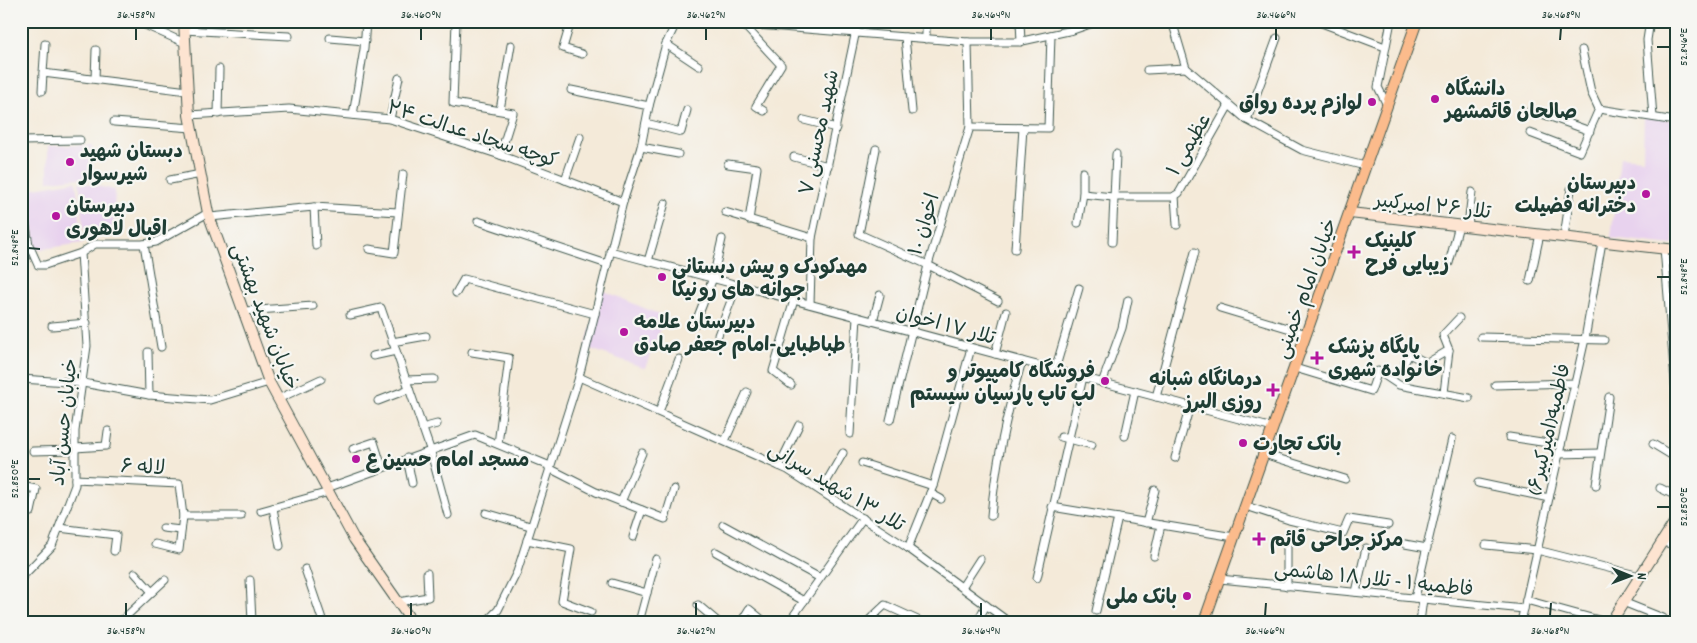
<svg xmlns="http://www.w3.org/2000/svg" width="1697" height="643" viewBox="0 0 1697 643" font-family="Dekko,'Playpen Sans Arabic',sans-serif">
<rect width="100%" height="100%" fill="#f6f6f2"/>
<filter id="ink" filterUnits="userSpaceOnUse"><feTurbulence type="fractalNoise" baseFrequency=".02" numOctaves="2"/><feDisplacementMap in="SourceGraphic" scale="10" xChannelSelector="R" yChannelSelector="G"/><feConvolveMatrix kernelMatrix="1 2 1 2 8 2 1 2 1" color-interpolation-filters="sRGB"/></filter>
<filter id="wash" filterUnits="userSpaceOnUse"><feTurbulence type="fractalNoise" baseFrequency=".0096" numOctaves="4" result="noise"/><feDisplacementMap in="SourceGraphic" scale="20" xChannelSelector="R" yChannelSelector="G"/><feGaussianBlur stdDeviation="1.12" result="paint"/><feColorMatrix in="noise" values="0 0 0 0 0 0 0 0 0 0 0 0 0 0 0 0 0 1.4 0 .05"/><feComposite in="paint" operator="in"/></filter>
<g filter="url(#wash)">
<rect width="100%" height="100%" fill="#f4ead9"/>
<g fill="#e8d2ee">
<path d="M 1644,116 L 1676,121 L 1676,162 L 1665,161 L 1676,163 L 1673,245 L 1611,238 L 1620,157 L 1643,159 Z"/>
<path d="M 92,145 L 92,177 L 48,181 L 48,146 Z"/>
<path d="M 76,181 L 83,243 L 36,250 L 29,189 Z"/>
<path d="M 79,182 L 115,190 L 113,235 L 84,230 Z"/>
<path d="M 602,290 L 665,317 L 645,368 L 585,347 Z"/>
</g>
</g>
<g filter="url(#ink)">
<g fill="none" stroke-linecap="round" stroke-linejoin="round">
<g stroke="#3f574d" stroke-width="9">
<g id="street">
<path d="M 136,21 L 185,43"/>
<path d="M 456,21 L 453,103 L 513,113 L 500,155"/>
<path d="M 571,21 L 563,48 L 582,54"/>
<path d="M 738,21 L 743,24 L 968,42 L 1018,42 L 1073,30 L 1099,21"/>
<path d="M 926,21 L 926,39"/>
<path d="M 1020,21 L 1021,42"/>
<path d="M 1172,21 L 1186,68 L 1247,120 L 1302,150 L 1365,166"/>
<path d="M 1650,21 L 1647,40 L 1653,117"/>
<path d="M 1319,22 L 1385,47"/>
<path d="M 743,24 L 781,65 L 756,106 L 764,111"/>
<path d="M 184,30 L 289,36"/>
<path d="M 905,37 L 912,111"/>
<path d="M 330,38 L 365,41"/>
<path d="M 666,44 L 699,66"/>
<path d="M 1582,50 L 1591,92 L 1599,109"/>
<path d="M 1147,70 L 1186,68"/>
<path d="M 43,73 L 45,44"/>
<path d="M 95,79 L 96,50"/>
<path d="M 571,90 L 649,106"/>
<path d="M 42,91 L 43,73 L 188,91"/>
<path d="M 1387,105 L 1378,87 L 1391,21"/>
<path d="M 1599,109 L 1676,121"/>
<path d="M 500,110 L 511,45"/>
<path d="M 1531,110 L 1590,131"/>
<path d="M 218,114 L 219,69"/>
<path d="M 189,115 L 289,109 L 390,119 L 500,155 L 623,202"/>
<path d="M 353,115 L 364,49 L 366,21"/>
<path d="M 390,119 L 399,78"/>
<path d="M 804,120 L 836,128"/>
<path d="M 1247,120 L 1277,38"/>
<path d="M 114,122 L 192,128"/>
<path d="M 646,123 L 681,132 L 687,110"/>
<path d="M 970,127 L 1048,128 L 1051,35"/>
<path d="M 1530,133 L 1580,152 L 1599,109"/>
<path d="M 21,141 L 80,140"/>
<path d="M 641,147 L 678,154"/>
<path d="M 876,149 L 859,234 L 928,265 L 998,301"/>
<path d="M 794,157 L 828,166"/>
<path d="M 728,164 L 757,168 L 749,220"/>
<path d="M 170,180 L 201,174"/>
<path d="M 565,180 L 580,137"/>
<path d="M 1083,194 L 1113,197 L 1173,197 L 1179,193 L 1229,105"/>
<path d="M 21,195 L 29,245 L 38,265 L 45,265 L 81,253 L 95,244 L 144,244 L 156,242 L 208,213"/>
<path d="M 1175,196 L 1177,225"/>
<path d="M 314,207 L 316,246"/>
<path d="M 725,212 L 812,238"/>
<path d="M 210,217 L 314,207 L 398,212"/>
<path d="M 478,221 L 607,264"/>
<path d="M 1078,223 L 1083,194 L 1083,172"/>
<path d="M 1468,226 L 1472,192"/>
<path d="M 1564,237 L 1571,189"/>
<path d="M 1112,242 L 1116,154"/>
<path d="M 144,244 L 161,347"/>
<path d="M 1664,248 L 1676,394"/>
<path d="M 369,249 L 394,253 L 403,174"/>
<path d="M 1015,249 L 1023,128"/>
<path d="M 610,251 L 1273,428"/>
<path d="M 648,261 L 665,203"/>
<path d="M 1449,263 L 1459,225"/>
<path d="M 1530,281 L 1540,234"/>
<path d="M 456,293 L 464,279 L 595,314"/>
<path d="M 810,304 L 812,238 L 858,21"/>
<path d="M 1220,308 L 1307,334"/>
<path d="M 244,311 L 313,306"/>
<path d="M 350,315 L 381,308 L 396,351"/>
<path d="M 873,321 L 880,295"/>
<path d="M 695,324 L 713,278 L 722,239"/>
<path d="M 52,326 L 87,323"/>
<path d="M 718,335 L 737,285"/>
<path d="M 1481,337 L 1604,340"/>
<path d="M 392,342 L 426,336"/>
<path d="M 148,352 L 149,395"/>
<path d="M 472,352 L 509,358 L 498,444"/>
<path d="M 995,354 L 1006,312"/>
<path d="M 373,356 L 396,351 L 430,449 L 448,515"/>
<path d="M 1405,362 L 1409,354 L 1427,363 L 1449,350"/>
<path d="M 1295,368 L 1371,391 L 1378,371 L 1399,385 L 1469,398"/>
<path d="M 1055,370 L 1079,288"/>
<path d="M 579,377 L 788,470 L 908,548 L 1009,622"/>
<path d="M 21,379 L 83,383 L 149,395 L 210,400 L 269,382"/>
<path d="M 406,380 L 434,379"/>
<path d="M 1102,383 L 1122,328 L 1128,300"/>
<path d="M 791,385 L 773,371 L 794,300"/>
<path d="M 1495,385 L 1575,383"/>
<path d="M 1444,393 L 1449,350 L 1443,335 L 1459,318"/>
<path d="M 1156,397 L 1195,252"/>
<path d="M 278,399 L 321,379"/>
<path d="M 378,401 L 409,389"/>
<path d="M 659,412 L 679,359"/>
<path d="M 890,420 L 928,265 L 970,127 L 968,42"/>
<path d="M 422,428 L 437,424"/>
<path d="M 850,434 L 857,317"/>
<path d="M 1125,436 L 1135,391"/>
<path d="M 1061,437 L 1092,445"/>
<path d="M 1509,437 L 1561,445"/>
<path d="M 725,441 L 747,392"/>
<path d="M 1653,444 L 1676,458"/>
<path d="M 75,448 L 106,446 L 108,431"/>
<path d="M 353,449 L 374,442 L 382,467"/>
<path d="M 33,451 L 75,450"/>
<path d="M 1264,454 L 1345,479"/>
<path d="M 1559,454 L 1600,453"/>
<path d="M 407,458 L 412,483"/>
<path d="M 1175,458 L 1190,406"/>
<path d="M 862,463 L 933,486"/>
<path d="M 779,466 L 799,425"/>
<path d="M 549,468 L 596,492 L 665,519 L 674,489"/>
<path d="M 75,479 L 179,484 L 183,516 L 241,516"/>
<path d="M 1478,483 L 1549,498"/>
<path d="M 1596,485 L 1609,397"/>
<path d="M 21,486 L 36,489 L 31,512"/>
<path d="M 327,488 L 475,435 L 550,466"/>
<path d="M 1660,488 L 1676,496"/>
<path d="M 821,491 L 843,453"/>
<path d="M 930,493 L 941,499"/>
<path d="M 621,502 L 642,453"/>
<path d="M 1246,506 L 1289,520 L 1343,533 L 1349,519 L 1388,525"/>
<path d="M 1052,507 L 1234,537"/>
<path d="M 273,508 L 280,546"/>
<path d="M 261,511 L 329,492"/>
<path d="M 486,513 L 530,526"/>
<path d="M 991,516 C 996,460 1006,414 1022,361"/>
<path d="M 1146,523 L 1155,490"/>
<path d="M 723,525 L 820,578"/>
<path d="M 59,528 L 116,535 L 114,551"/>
<path d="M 163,528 L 181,530"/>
<path d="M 633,537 L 642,510"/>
<path d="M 527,540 L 571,549 L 562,601 L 591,612"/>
<path d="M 1662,542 L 1676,545"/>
<path d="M 155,544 L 179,550 L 183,516"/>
<path d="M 1287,544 L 1287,586"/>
<path d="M 1405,544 L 1427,548"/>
<path d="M 1486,545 L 1537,550 L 1640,576"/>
<path d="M 908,548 L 933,486 L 971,348"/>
<path d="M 716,552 L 804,601"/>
<path d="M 1154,556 L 1161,525"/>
<path d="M 305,569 L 323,622"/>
<path d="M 135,573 L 152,592"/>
<path d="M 21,578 L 52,546 L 75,485 L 75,431 L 87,346 L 81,253"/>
<path d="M 1037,578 L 1083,377"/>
<path d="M 1220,579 L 1524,609"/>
<path d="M 250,580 L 252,622"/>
<path d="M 612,583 L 647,593"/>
<path d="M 962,587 L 980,559"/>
<path d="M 1356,592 L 1366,548"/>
<path d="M 1415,598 L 1452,439"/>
<path d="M 1526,600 L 1606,622"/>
<path d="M 398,602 L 428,597 L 427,573"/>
<path d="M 1623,602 L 1663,618"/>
<path d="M 698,605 L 718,622"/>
<path d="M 1096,611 L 1118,518"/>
<path d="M 120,622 L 165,580"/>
<path d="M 486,622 L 498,610 L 517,572 L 579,377 L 623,202 L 641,147 L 649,106 L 666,44 L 677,21"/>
<path d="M 639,622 L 656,559"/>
<path d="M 741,622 L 749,609 L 765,622"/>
<path d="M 789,622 L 863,518"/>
<path d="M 867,622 L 885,605 L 922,622"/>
<path d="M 977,622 L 986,605"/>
<path d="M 1420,622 L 1423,599"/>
<path d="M 1521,622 L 1585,339 L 1602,242"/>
</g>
</g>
<g stroke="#3f574d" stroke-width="12">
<g id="secondary">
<path d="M 184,21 L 189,115 L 208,213 L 269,382 L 354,539 L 412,622"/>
<path d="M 1350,213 L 1676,250"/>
<path d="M 1611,622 L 1676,520"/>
</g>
</g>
<g stroke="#3f574d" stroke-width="12">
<path id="primary" d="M 1204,622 L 1417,21"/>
</g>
<use href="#street" stroke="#fff" stroke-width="7"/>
<use href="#secondary" stroke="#fde4d1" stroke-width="10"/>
<use href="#primary" stroke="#fbbb8c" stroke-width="10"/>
</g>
</g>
<path fill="none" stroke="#1f3d34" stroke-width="2" d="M 136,40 L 136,28M 421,40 L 421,28M 706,40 L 706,28M 991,40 L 991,28M 1276,40 L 1276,28M 1560,40 L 1561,28M 1657,47 L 1670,47M 28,248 L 40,249M 1657,277 L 1670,277M 28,479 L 40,479M 1657,507 L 1670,507M 126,616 L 126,603M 411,616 L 411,603M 696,616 L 696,603M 981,616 L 981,603M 1265,616 L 1266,603M 1550,616 L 1551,603"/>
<g fill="#b5179e" stroke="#f6f6f2" stroke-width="2">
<circle cx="1435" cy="99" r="5"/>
<circle cx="1372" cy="102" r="5"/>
<circle cx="70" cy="162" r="5"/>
<circle cx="1646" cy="194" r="5"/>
<circle cx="56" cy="216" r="5"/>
<path d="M1351.5 244.5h5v5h5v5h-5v5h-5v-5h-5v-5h5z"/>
<circle cx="662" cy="277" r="5"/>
<circle cx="624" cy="332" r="5"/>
<path d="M1314.5 350.5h5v5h5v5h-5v5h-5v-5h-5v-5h5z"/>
<circle cx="1105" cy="381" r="5"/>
<path d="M1270.5 382.5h5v5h5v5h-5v5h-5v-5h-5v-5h5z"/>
<circle cx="1243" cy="443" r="5"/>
<circle cx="356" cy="459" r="5"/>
<path d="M1256.5 531.5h5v5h5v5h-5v5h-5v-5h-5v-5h5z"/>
<circle cx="1187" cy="596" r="5"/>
</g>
<g text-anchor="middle" stroke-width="4.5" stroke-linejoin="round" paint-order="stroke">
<g font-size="20" font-weight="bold" fill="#1f3d34" stroke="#f6f6f2" text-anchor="start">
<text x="1445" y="95">دانشگاه<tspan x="1445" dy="23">صالحان قائمشهر</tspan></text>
<text x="1362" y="109" text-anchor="end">لوازم پرده رواق</text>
<text x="80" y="157">دبستان شهید<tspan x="80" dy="23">شیرسوار</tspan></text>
<text x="1636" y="189" text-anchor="end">دبیرستان<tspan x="1636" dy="23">دخترانه فضیلت</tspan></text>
<text x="66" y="212">دبیرستان<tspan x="66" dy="23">اقبال لاهوری</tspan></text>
<text x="1365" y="247">کلینیک<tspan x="1365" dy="23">زیبایی فرح</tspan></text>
<text x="672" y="273">مهدکودک و پیش دبستانی<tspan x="672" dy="23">جوانه های رونیکا</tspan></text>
<text x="634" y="328">دبیرستان علامه<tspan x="634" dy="23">طباطبایی-امام جعفر صادق</tspan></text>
<text x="1328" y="353">پایگاه پزشک<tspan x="1328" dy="23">خانواده شهری</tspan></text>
<text x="1095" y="377" text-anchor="end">فروشگاه کامپیوتر و<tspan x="1095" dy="23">لپ تاپ پارسیان سیستم</tspan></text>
<text x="1262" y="385" text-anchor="end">درمانگاه شبانه<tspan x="1262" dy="23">روزی البرز</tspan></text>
<text x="1253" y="450">بانک تجارت</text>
<text x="366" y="466">مسجد امام حسین ع</text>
<text x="1270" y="546">مرکز جراحی قائم</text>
<text x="1177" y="603" text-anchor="end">بانک ملی</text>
</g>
<g font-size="20" fill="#1f3d34" stroke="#f6f6f2">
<text transform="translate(818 132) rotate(-78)" y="7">شهید محسنی ۷</text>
<text transform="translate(473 133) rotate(18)" y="7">کوچه سجاد عدالت ۲۴</text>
<text transform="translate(1188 144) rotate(-60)" y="7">عظیمی ۱</text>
<text transform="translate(1433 205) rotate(6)" y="7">تلار ۲۶ امیرکبیر</text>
<text transform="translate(923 224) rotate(-73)" y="7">اخوان ۱۰</text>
<text transform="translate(1305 288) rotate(-70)" y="7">خیابان امام خمینی</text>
<text transform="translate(266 316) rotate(69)" y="7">خیابان شهید بهشتی</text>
<text transform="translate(946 324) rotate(15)" y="7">تلار ۱۷ اخوان</text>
<text transform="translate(63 422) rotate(-84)" y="7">خیابان حسن آباد</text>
<text transform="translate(1548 429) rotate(-77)" y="7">فاطمیه(امیرکبیر۶)</text>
<text transform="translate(143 466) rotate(3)" y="7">لاله ۶</text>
<text transform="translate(837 486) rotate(31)" y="7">تلار ۱۳ شهید سرانی</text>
<text transform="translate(1374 578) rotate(6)" y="7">فاطمیه ۱ - تلار ۱۸ هاشمی</text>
</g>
</g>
<rect width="1697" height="643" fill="none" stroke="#f6f6f2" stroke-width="55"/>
<g transform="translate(1630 576) rotate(91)" stroke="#f6f6f2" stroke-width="4" paint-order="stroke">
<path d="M0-4L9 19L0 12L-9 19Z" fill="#1f3d34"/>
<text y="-8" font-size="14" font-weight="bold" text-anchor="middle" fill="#1f3d34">N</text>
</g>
<rect x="28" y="28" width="1642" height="588" fill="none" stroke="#1f3d34" stroke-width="2"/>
<g font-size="12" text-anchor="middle" fill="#1f3d34">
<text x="136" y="18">36.458°N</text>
<text x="421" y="18">36.460°N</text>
<text x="706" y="18">36.462°N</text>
<text x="991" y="18">36.464°N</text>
<text x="1276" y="18">36.466°N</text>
<text x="1561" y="18">36.468°N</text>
<text transform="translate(1683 47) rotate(-90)" y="4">52.846°E</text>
<text transform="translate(14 248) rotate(-90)" y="4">52.848°E</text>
<text transform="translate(1683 277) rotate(-90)" y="4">52.848°E</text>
<text transform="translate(14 479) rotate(-90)" y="4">52.850°E</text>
<text transform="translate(1683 507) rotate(-90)" y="4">52.850°E</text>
<text x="126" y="634">36.458°N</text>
<text x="411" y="634">36.460°N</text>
<text x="696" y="634">36.462°N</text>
<text x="981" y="634">36.464°N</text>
<text x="1265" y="634">36.466°N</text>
<text x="1550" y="634">36.468°N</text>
</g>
</svg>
